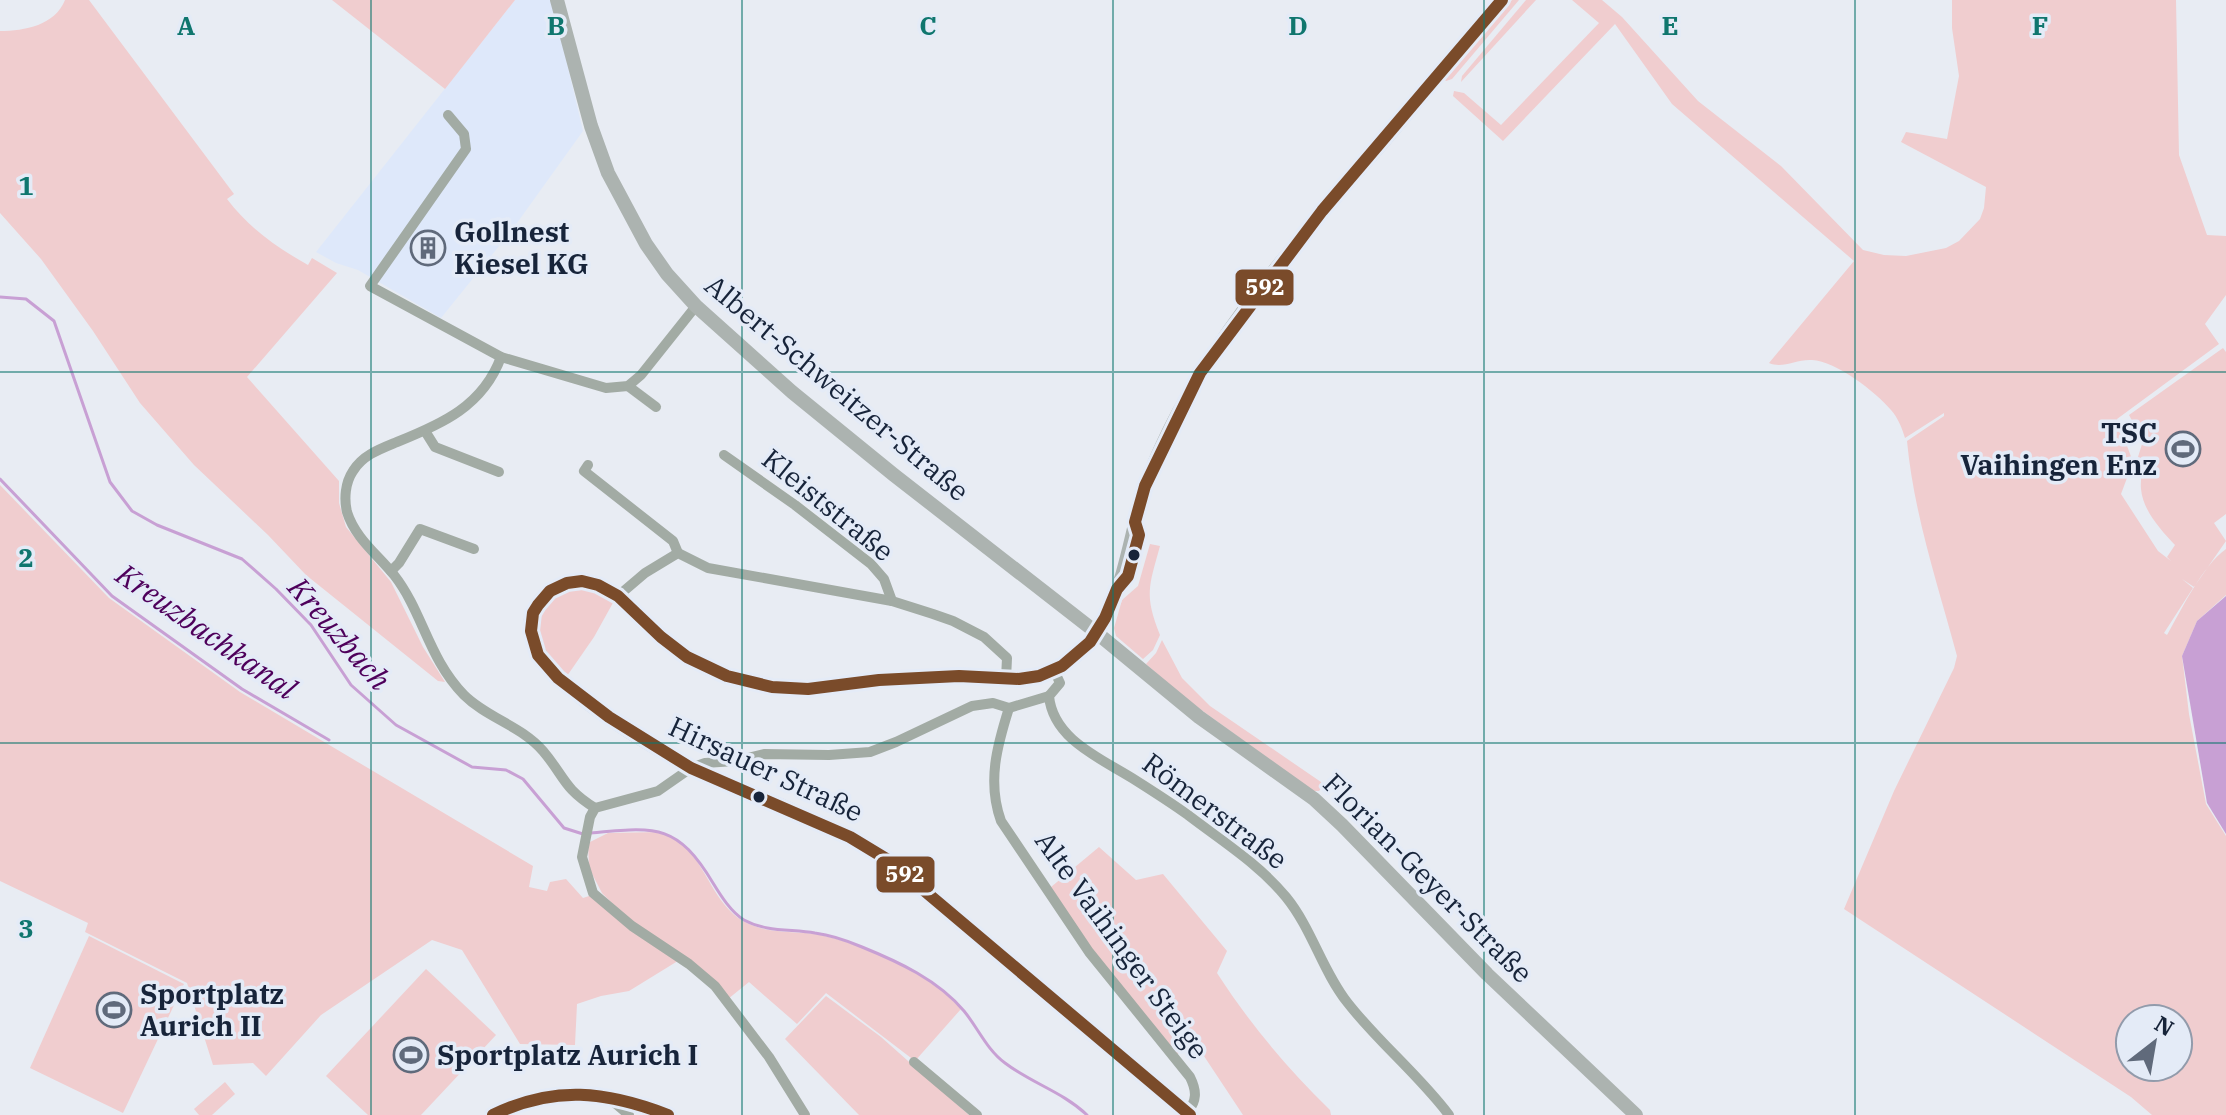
<svg xmlns="http://www.w3.org/2000/svg" width="2226" height="1115" viewBox="0 0 2226 1115" font-family="'IBM Plex Serif',serif">
<rect width="100%" height="100%" fill="#e8ecf3"/>
<path fill="#dee8fa" d="M 515,0 L 552,0 L 583,131 L 512,230 L 441,318 L 358,270 L 336,263 L 316,252 Z"/>
<g fill="#f0cdcf" fill-rule="evenodd">
<path d="M 65,0 L 89,0 L 234,194 L 227,199 C 249,228 276,247 308,265 L 312,258 L 337,273 L 247,377 L 339,481 L 339,503 L 346,527 L 391,582 L 423,647 L 445,682 L 438,681 L 306,575 L 268,535 L 194,465 L 140,403 L 93,331 L 41,259 L 0,213 L 0,31 C 25,31 55,25 65,0 Z"/>
<path d="M 332,0 L 515,0 L 445,89 Z"/>
<path d="M 1512,0 L 1519,0 L 1452,79 L 1446,81 L 1445,80 Z"/>
<path d="M 1526,0 L 1536,0 L 1461,82 L 1462,76 Z"/>
<path d="M 1572,0 L 1602,0 L 1622,17 L 1698,101 L 1781,166 L 1863,250 L 1884,255 L 1906,256 L 1946,248 L 1959,241 L 1980,219 L 1984,208 L 1986,187 L 1901,142 L 1906,132 L 1947,139 L 1959,76 L 1952,28 L 1952,0 L 2176,0 L 2179,155 L 2207,235 L 2226,236 L 2226,295 L 2205,324 L 2219,344 L 2117,419 L 2133,462 L 2121,494 L 2158,551 L 2171,561 L 2167,557 L 2175,545 C 2161,530 2143,511 2141,489 C 2140,478 2144,468 2138,457 L 2143,441 L 2129,415 L 2223,348 L 2226,352 L 2226,514 L 2214,523 L 2226,541 L 2194,587 L 2182,579 L 2193,588 L 2164,633 L 2167,635 C 2182,609 2202,566 2226,549 L 2226,595 L 2197,621 L 2182,656 L 2189,714 L 2206,804 L 2226,836 L 2226,1115 L 2152,1115 L 2131,1097 L 1844,909 L 1894,791 L 1954,668 L 1957,656 C 1938,585 1914,515 1907,441 L 1944,416 L 1944,413 L 1905,438 C 1902,428 1898,418 1891,410 C 1876,392 1836,361 1812,360 C 1796,359 1783,369 1769,363 L 1854,261 L 1672,104 L 1615,24 L 1503,141 L 1453,96 L 1454,91 L 1464,93 L 1501,125 L 1599,23 ZM 2178,1019 L 2178,1067 L 2130,1067 L 2130,1019 Z"/>
<path d="M 0,485 L 109,598 L 240,692 L 533,866 L 529,887 L 547,891 L 550,882 L 566,879 L 583,898 L 592,895 L 681,959 L 629,991 L 601,996 L 577,1004 L 575,1045 L 520,1044 L 462,950 L 432,940 L 321,1015 L 266,1076 L 253,1063 L 213,1065 L 187,983 L 85,932 L 88,923 L 0,881 Z"/>
<path d="M 1150,544 L 1160,546 C 1149,586 1144,595 1160,635 L 1153,650 L 1143,659 L 1116,636 L 1114,628 L 1122,600 L 1138,586 Z"/>
<path d="M 579,587 L 593,589 L 614,601 L 594,637 L 567,676 C 529,647 528,599 579,587 Z"/>
<path d="M 1162,640 L 1182,678 L 1210,706 L 1321,782 L 1323,786 L 1319,791 L 1313,791 L 1182,696 L 1146,664 L 1156,653 Z"/>
<path d="M 661,832 C 668,836 677,839 683,844 C 706,866 715,905 743,921 C 766,934 790,931 815,934 C 849,939 911,967 939,988 C 947,994 954,1002 961,1009 L 915,1061 L 826,993 L 797,1024 L 749,982 L 728,999 L 617,908 L 602,893 L 589,868 L 588,843 L 608,833 Z"/>
<path d="M 1099,847 L 1136,880 L 1163,874 L 1227,951 L 1217,973 C 1250,1024 1287,1068 1330,1110 L 1331,1115 L 1243,1115 L 1196,1044 L 1177,1054 L 1092,950 L 1051,887 Z"/>
<path d="M 89,936 L 184,984 L 123,1113 L 30,1068 Z"/>
<path d="M 426,969 L 496,1035 L 421,1115 L 368,1115 L 326,1076 Z"/>
<path d="M 826,996 L 881,1037 L 969,1115 L 859,1115 L 785,1039 Z"/>
<path d="M 225,1082 L 235,1094 L 212,1115 L 199,1115 L 194,1109 Z"/>
</g>
<path fill="#c8a0d4" d="M 2226,596 L 2226,834 L 2207,803 L 2182,656 L 2197,621 Z"/>
<g fill="none" stroke-linecap="round" stroke-linejoin="round">
<g stroke="#c8a0d4" stroke-width="3">
<path d="M 0,297 L 26,299 L 54,321 L 110,482 L 132,511 L 157,525 L 242,559 L 276,589 L 311,625 L 351,685 L 396,725 L 472,767 L 506,770 L 523,779 L 564,828 L 583,834"/>
<path d="M 0,479 L 112,596 L 242,689 L 329,740"/>
<path d="M 591,833 C 656,827 677,823 713,883 C 721,896 731,912 744,920 C 766,932 791,929 815,933 C 830,935 848,941 862,947 C 899,962 938,980 964,1011 C 978,1028 987,1050 1005,1063 C 1031,1083 1063,1092 1087,1115"/>
</g>
<g stroke="#a2aba4" stroke-width="10">
<path d="M 448,115 L 464,134 L 466,149 L 370,286 L 501,357 L 606,388 L 628,386 L 641,375 L 696,306"/>
<path d="M 501,357 C 483,406 442,424 397,442 C 380,449 363,455 353,471 C 345,483 344,499 347,512 C 355,538 378,555 394,575 C 423,612 428,658 464,695 C 487,718 522,726 543,751 C 565,777 563,788 595,808"/>
<path d="M 628,386 L 656,407"/>
<path d="M 425,431 L 435,447 L 499,472"/>
<path d="M 724,455 L 795,505 L 871,564 L 884,579 L 892,601"/>
<path d="M 588,465 L 584,471 L 673,541 L 678,553"/>
<path d="M 391,571 L 399,563 L 420,529 L 474,549"/>
<path d="M 618,596 L 645,573 L 678,553 L 708,568 L 892,601 L 933,614 L 953,621 L 984,637 L 1007,658 L 1006,679"/>
<path d="M 1054,670 L 1060,683 L 1049,696 C 1053,739 1100,758 1132,778 C 1151,790 1170,802 1188,815 C 1222,841 1259,864 1286,897 C 1312,929 1322,970 1347,1002 C 1378,1042 1418,1074 1449,1115"/>
<path d="M 1009,708 C 997,746 987,782 1001,821 L 1089,952 L 1190,1077 C 1197,1091 1197,1101 1187,1113"/>
<path d="M 1009,708 L 1049,696"/>
<path d="M 914,1062 L 977,1115"/>
<path d="M 609,1098 L 629,1115"/>
<path d="M 805,1115 L 769,1057 L 715,986 L 689,964 L 632,926 L 593,893 L 582,857 L 590,817 L 595,808 L 658,791 L 691,768 L 705,763 L 735,761 L 764,754 L 829,755 L 870,752 L 896,742 L 972,706 L 993,703 L 1009,708"/>
</g>
<g stroke="#acb3b0" stroke-width="14">
<path d="M 557,0 L 591,126 L 608,173 L 646,244 L 667,274 L 696,306 L 792,392 L 894,475 L 1097,633 L 1199,717 L 1314,799 L 1342,825 L 1487,974 L 1636,1115"/>
<path d="M 493,1115 C 547,1083 613,1091 668,1115"/>
<path d="M 1190,1115 L 888,860 C 859,842 830,827 798,813 C 762,796 722,785 688,766 C 646,743 473,650 550,591 C 598,555 639,621 672,647 C 699,667 732,681 765,686 C 812,693 856,681 903,678 C 921,677 940,676 958,676 C 992,676 1026,685 1058,668 C 1121,635 1125,551 1144,491 C 1150,470 1160,450 1169,431 C 1221,326 1301,237 1377,149 C 1419,100 1460,49 1502,0"/>
</g>
<g stroke="#e4ebf7" stroke-width="18">
<g id="bus-1">
<path d="M 493,1115 C 554,1085 606,1091 668,1115"/>
<path d="M 1190,1115 L 888,860 L 850,837 L 691,768 L 609,717 L 558,678 L 538,655 L 531,631 L 533,613 L 538,605 L 550,591 L 567,583 L 582,581 L 598,585 L 618,596 L 661,637 L 687,657 L 727,676 L 772,687 L 808,689 L 879,680 L 959,676 L 1019,679 L 1039,676 L 1062,666 L 1090,642 L 1105,618 L 1117,589 L 1128,576 L 1139,535 L 1135,522 L 1145,486 L 1200,373 L 1322,211 L 1502,0"/>
</g>
</g>
<use href="#bus-1" stroke="#7a4b2a" stroke-width="12"/>
</g>
<path fill="none" stroke="#0f766e" stroke-width="2" stroke-opacity="0.55" d="M 371,0 L 371,1115M 742,0 L 742,1115M 1113,0 L 1113,1115M 1484,0 L 1484,1115M 1855,0 L 1855,1115M 0,372 L 2226,372M 0,743 L 2226,743"/>
<defs>
<g id="building-ring" transform="scale(1.8)"><circle r="9.5" fill="#e4ebf7" stroke="#606a7b" stroke-width="1.5"/><path d="M-4-6H4V6H1V3H-1V6H-4ZM-2.5-4.3h1.7v1.8h-1.7ZM.8-4.3h1.7v1.8H.8ZM-2.5-1h1.7V.8h-1.7ZM.8-1h1.7V.8H.8Z" fill="#606a7b"/></g>
<g id="stadium-ring" transform="scale(1.8)"><circle r="9.5" fill="#e4ebf7" stroke="#606a7b" stroke-width="1.5"/><path d="M0-5a6.5 5 0 1 0 0 10a6.5 5 0 1 0 0-10ZM-3.5-1.8h7v3.6h-7Z" fill="#606a7b"/></g>
</defs>
<g fill-rule="evenodd">
<use href="#building-ring" x="428" y="248"/>
<use href="#stadium-ring" x="2183" y="449"/>
<use href="#stadium-ring" x="114" y="1010"/>
<use href="#stadium-ring" x="411" y="1055"/>
</g>
<g fill="#17243a" stroke="#e4ebf7" stroke-width="3">
<circle cx="1134" cy="555" r="7"/>
<circle cx="759" cy="797" r="7"/>
</g>
<g text-anchor="middle" stroke-width="7" stroke-linejoin="round" paint-order="stroke">
<g font-size="28" font-weight="bold" fill="#17243a" stroke="#e4ebf7" text-anchor="start">
<text x="454" y="242">Gollnest<tspan x="454" dy="32">Kiesel KG</tspan></text>
<text x="2157" y="443" text-anchor="end">TSC<tspan x="2157" dy="32">Vaihingen Enz</tspan></text>
<text x="140" y="1004">Sportplatz<tspan x="140" dy="32">Aurich II</tspan></text>
<text x="437" y="1065">Sportplatz Aurich I</text>
</g>
<g font-size="28" fill="#17243a" stroke="#e4ebf7">
<text transform="translate(837 388) rotate(40)" y="10">Albert-Schweitzer-Straße</text>
<text transform="translate(828 505) rotate(39)" y="10">Kleiststraße</text>
<text transform="translate(766 769) rotate(25)" y="10">Hirsauer Straße</text>
<text transform="translate(1215 811) rotate(37)" y="10">Römerstraße</text>
<text transform="translate(1428 878) rotate(45)" y="10">Florian-Geyer-Straße</text>
<text transform="translate(1122 945) rotate(54)" y="10">Alte Vaihinger Steige</text>
</g>
<g font-size="30" font-style="italic" fill="#4e005b" stroke="#e4ebf7">
<text transform="translate(206 632) rotate(35)" y="10">Kreuzbachkanal</text>
<text transform="translate(339 634) rotate(49)" y="10">Kreuzbach</text>
</g>
</g>
<g font-size="26" text-anchor="middle" font-weight="bold" fill="#0f766e" stroke="#e4ebf7" stroke-width="7" stroke-linejoin="round" paint-order="stroke">
<text x="186" y="35">A</text>
<text x="556" y="35">B</text>
<text x="928" y="35">C</text>
<text x="1298" y="35">D</text>
<text x="1670" y="35">E</text>
<text x="2040" y="35">F</text>
<text x="26" y="195">1</text>
<text x="26" y="567">2</text>
<text x="26" y="938">3</text>
</g>
<g stroke="#e4ebf7" stroke-width="3">
<rect x="1234" y="268" width="61" height="39" rx="8" fill="#7a4b2a"/>
<rect x="875" y="855" width="61" height="39" rx="8" fill="#7a4b2a"/>
</g>
<g font-size="22" text-anchor="middle" font-weight="bold" fill="#fff">
<text x="1265" y="295">592</text>
<text x="905" y="882">592</text>
</g>
<g transform="translate(2154 1043) rotate(31)"><circle r="38" fill="#e4ebf7" stroke="#929bab" stroke-width="2"/>
<path d="M0-6L14 30L0 20L-14 30Z" fill="#606a7b"/>
<text y="-12" font-size="22" font-weight="bold" text-anchor="middle" fill="#17243a">N</text>
</g>
</svg>
